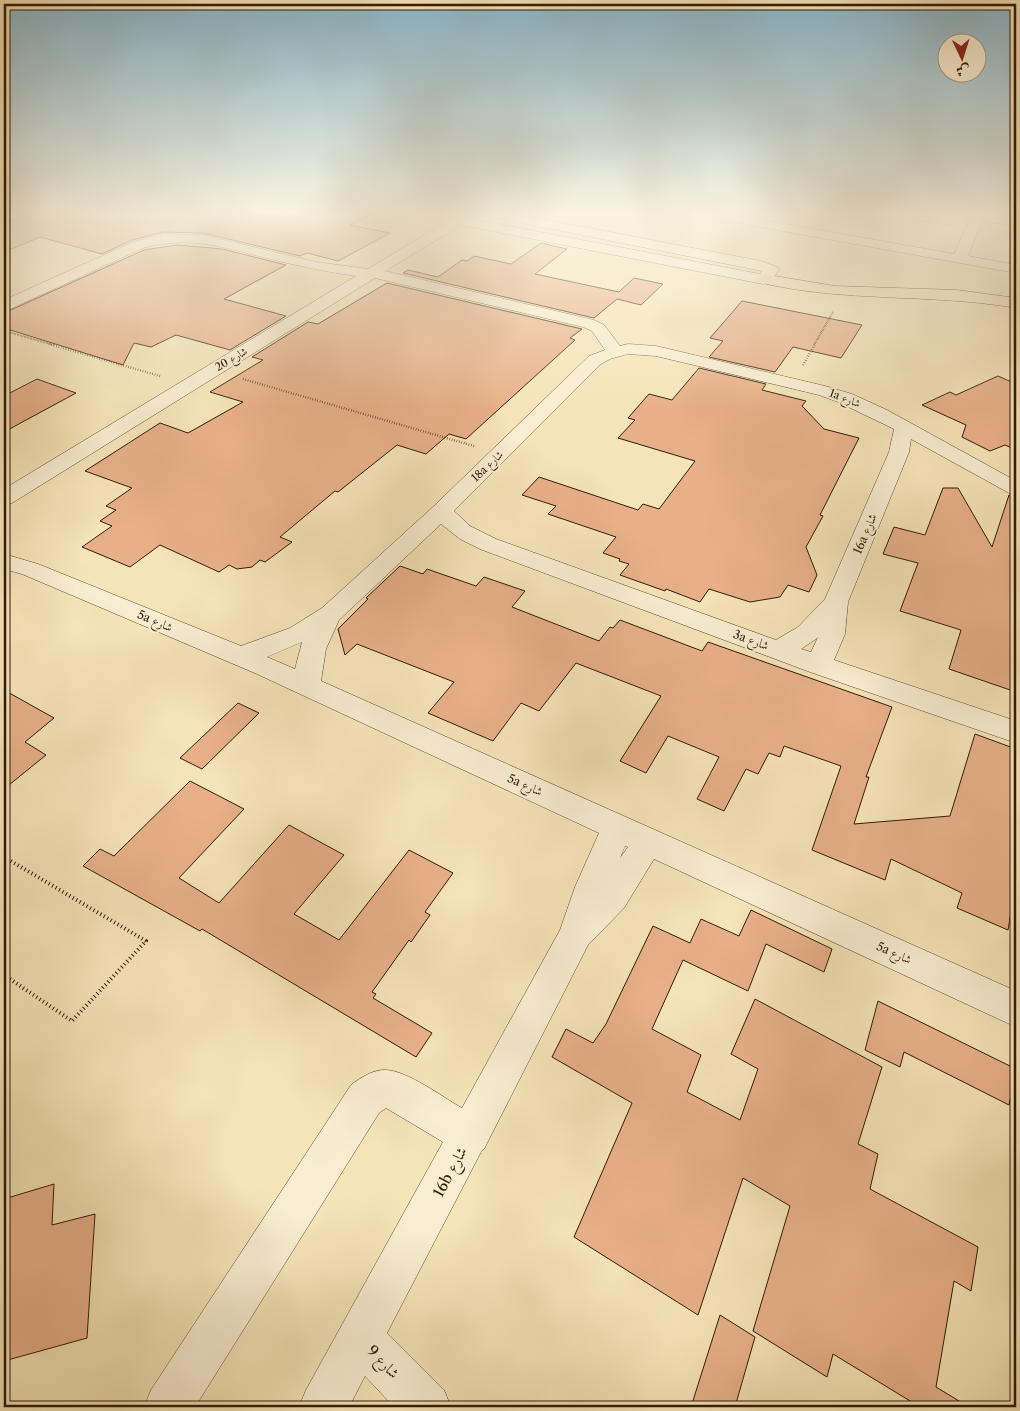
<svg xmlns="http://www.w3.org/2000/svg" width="1020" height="1411" viewBox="0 0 1020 1411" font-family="'Libre Caslon Text',Amiri,serif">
<rect width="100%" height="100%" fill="#f5e4b8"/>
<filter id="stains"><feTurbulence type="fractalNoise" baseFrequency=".004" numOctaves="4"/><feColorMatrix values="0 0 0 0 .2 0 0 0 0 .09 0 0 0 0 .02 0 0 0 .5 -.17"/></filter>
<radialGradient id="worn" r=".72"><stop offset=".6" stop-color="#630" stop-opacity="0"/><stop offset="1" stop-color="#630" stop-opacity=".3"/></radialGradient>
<g fill="#e8b089" stroke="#301b05">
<path d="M 36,212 L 377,212 L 350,225 L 390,233 L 338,261 L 307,253 L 300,256 L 203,233 L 163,232 L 132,240 L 102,254 L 40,237 L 4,252 L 4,223 Z"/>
<path d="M 541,243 L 567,249 L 535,274 L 619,292 L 634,278 L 663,284 L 641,305 L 617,299 L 594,318 L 403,273 L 408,270 L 438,277 L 462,260 L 467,261 L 474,256 L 511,264 Z"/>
<path d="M 177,245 L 222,249 L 286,265 L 224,299 L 286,316 L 230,350 L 176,335 L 151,347 L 134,343 L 123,365 L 4,328 L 4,313 L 144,250 Z"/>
<path d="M 387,283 L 582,329 L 570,338 L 575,340 L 466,439 L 449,434 L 426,454 L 397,445 L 338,492 L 335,491 L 280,537 L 292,542 L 265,562 L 260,560 L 252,567 L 237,569 L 229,565 L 219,572 L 160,545 L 130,567 L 82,547 L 112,526 L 100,521 L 116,510 L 106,506 L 132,488 L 85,471 L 160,423 L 188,433 L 243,402 L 210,392 L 263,360 L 252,357 L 308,322 L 318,324 Z"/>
<path d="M 742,301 L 862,325 L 841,358 L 793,347 L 775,372 L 709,357 L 723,341 L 710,338 Z"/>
<path d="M 699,368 L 766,384 L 762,390 L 806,401 L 802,406 L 824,429 L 859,438 L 820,515 L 823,516 L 806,547 L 817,575 L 809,592 L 788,585 L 780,597 L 750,602 L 709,589 L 700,602 L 666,589 L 665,591 L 620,575 L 629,564 L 619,561 L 620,559 L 603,553 L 616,537 L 548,514 L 556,506 L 522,495 L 539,477 L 638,510 L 643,504 L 659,509 L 695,461 L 618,438 L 635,420 L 628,418 L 649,394 L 672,400 Z"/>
<path d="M 998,376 L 1016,384 L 1016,450 L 1005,445 L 990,451 L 962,437 L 966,425 L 922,405 L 950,392 L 956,395 Z"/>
<path d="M 37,379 L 76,393 L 4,432 L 4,396 Z"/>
<path d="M 943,488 L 958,488 L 992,547 L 1009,495 L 1016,497 L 1016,692 L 949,669 L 961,630 L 900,611 L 918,563 L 883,554 L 894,527 L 925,535 Z"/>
<path d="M 400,566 L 423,574 L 427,569 L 476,586 L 484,577 L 525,591 L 512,607 L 599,641 L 610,627 L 613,628 L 620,620 L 702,651 L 708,642 L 892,707 L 866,777 L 869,777 L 854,824 L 950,816 L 975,734 L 1016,749 L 1016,883 L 1008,930 L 957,908 L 962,893 L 891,859 L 885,880 L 812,850 L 841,766 L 784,746 L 780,757 L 769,753 L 758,774 L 746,769 L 724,811 L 697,799 L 719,757 L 668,736 L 646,773 L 620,761 L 661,696 L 576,663 L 539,711 L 521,703 L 493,741 L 428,713 L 454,682 L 357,644 L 345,655 L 338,629 L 368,599 L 366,598 Z"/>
<path d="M 4,690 L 54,718 L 25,742 L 46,755 L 4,789 Z"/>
<path d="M 238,703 L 259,713 L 202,769 L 180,758 Z"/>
<path d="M 190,781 L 244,809 L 179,878 L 219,903 L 289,825 L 344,855 L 294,914 L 339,940 L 409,850 L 453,873 L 425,912 L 430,915 L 411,942 L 409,940 L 372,992 L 376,994 L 373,998 L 432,1033 L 416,1057 L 202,929 L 200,931 L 83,866 L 100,849 L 114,856 Z"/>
<path d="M 751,910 L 832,949 L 824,972 L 766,944 L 748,991 L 683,960 L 652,1029 L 701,1055 L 687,1092 L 740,1120 L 758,1069 L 731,1054 L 755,999 L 882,1067 L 858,1144 L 878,1154 L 870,1189 L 978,1247 L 971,1291 L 954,1281 L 936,1387 L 969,1407 L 920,1407 L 833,1354 L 827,1377 L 753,1331 L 790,1206 L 743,1178 L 698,1315 L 574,1237 L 632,1103 L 552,1057 L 566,1029 L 593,1043 L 606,1024 L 653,926 L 690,943 L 701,919 L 739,936 Z"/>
<path d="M 878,1001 L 1016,1069 L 1009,1105 L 904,1052 L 900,1067 L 865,1050 Z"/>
<path d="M 54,1184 L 52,1225 L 95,1214 L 87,1338 L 4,1361 L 4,1199 Z"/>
<path d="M 720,1315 L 755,1337 L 735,1407 L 691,1407 Z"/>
</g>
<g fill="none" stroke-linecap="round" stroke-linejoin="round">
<g stroke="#614d32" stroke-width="1">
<g id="minor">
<path d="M 409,212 L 434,212 L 458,216 L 466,214 L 471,215 L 472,219 L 760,274 L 762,271 L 487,216 L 480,212 L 506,212 L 761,261 L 777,267 L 779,270 C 775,276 770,282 763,284 L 461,225 L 385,271 L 594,320 L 604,325 L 620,346 L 628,344 L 656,346 L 825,386 L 852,394 L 887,410 L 1016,481 L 1016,495 L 1009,493 L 911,439 L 909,452 L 848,602 L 845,634 L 834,660 L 1016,721 L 1016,743 L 810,672 L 480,549 L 460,539 L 441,524 L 339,620 L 326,649 L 321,681 L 1016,991 L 1016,1027 L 654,859 L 624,908 L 588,945 L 484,1149 L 482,1150 L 387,1333 L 444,1390 L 451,1407 L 394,1407 L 365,1376 L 349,1407 L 299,1407 L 306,1390 L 443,1142 L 386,1108 L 379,1113 L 195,1407 L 144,1407 L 151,1390 L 351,1085 C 360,1078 374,1069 386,1070 C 408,1071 442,1097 462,1108 L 560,930 L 575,887 L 599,833 L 257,674 L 22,574 L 4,569 L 4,554 L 38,564 L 241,646 L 290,628 L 322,608 L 434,506 L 589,356 L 605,350 L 592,331 L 583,327 L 375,278 L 12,503 L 4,504 L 4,489 L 356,276 C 327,272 299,266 270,259 C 224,248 191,235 143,248 L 10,309 L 4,311 L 4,300 L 133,242 L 163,234 L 203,235 L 316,262 L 368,269 L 446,222 L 410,215 ZM 628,354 L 656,356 L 819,395 L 838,402 L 894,429 L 889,452 L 825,599 L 798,627 L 776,640 L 496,539 L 470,526 L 454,511 L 601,364 L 610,359 ZM 818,637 L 811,652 L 801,649 L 816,639 ZM 302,642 L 295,669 L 267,657 ZM 625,846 L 628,847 L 620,858 Z"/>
<path d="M 692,212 L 719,212 L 954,254 L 972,215 L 986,213 L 1016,218 L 1016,226 L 982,221 L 968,256 L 1016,265 L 1016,273 L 699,216 Z"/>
<path d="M 885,212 C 899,211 948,211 957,221 L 950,225 L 892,216 Z"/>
</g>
</g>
<g stroke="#301b05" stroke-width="1">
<path id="major" d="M 763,274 L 835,286 L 957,290 L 1016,298 L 1016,308 C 931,293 843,303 758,282 L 755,279 L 758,276 Z"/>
</g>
<g stroke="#301b05" stroke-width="2" stroke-dasharray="0.5 1" stroke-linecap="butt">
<path d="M 4,331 L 54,345"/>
<path d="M 814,345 L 833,312"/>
</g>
<g stroke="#301b05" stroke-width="2.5" stroke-dasharray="0.5 2" stroke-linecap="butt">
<path d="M 49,344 L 160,376"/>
<path d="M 803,365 L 815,344"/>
<path d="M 243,379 L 474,446"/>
</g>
<path stroke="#301b05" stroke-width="4" stroke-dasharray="1 3" stroke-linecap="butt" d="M 4,857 L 146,941 L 72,1021 L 4,975"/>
<use href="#minor" fill="#f8edd1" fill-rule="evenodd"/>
<use href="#major" fill="#f5e4b8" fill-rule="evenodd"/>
</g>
<linearGradient id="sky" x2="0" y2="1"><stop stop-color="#8ab8ce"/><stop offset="0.52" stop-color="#faf3df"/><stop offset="1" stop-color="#faf3df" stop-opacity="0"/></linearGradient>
<rect width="1020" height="409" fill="url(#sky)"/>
<g text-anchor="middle" stroke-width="4" stroke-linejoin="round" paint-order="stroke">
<g font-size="11" fill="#301b05" stroke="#f8edd1">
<text transform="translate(231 359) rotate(-31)" y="4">شارع 20</text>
<text transform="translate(845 398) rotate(21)" y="4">1a شارع</text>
<text transform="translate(487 466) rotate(-44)" y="4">18a شارع</text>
</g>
<g font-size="12" fill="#301b05" stroke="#f8edd1">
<text transform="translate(865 534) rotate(-67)" y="4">16a شارع</text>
<text transform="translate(155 621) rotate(23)" y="4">5a شارع</text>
<text transform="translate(751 640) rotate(20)" y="4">3a شارع</text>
<text transform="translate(525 785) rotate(24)" y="4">5a شارع</text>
<text transform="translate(894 953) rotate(24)" y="4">5a شارع</text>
</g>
<g font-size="15" fill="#301b05" stroke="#f8edd1">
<text transform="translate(450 1172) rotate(-62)" y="5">16b شارع</text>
<text transform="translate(383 1362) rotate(46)" y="5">شارع 9</text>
</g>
</g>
<rect width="1020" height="1411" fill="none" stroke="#f5e4b8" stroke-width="20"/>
<rect x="5" y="5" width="1010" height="1401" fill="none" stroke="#301b05" stroke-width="2.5"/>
<rect x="10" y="10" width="1000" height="1391" fill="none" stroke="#301b05"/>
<g transform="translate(962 58) rotate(176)"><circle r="24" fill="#f8edd1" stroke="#a8997f"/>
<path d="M0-4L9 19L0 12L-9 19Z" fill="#8f2418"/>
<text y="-8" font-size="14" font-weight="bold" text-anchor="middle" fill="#301b05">ش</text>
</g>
<rect width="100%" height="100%" filter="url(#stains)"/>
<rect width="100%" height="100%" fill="url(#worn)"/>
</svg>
